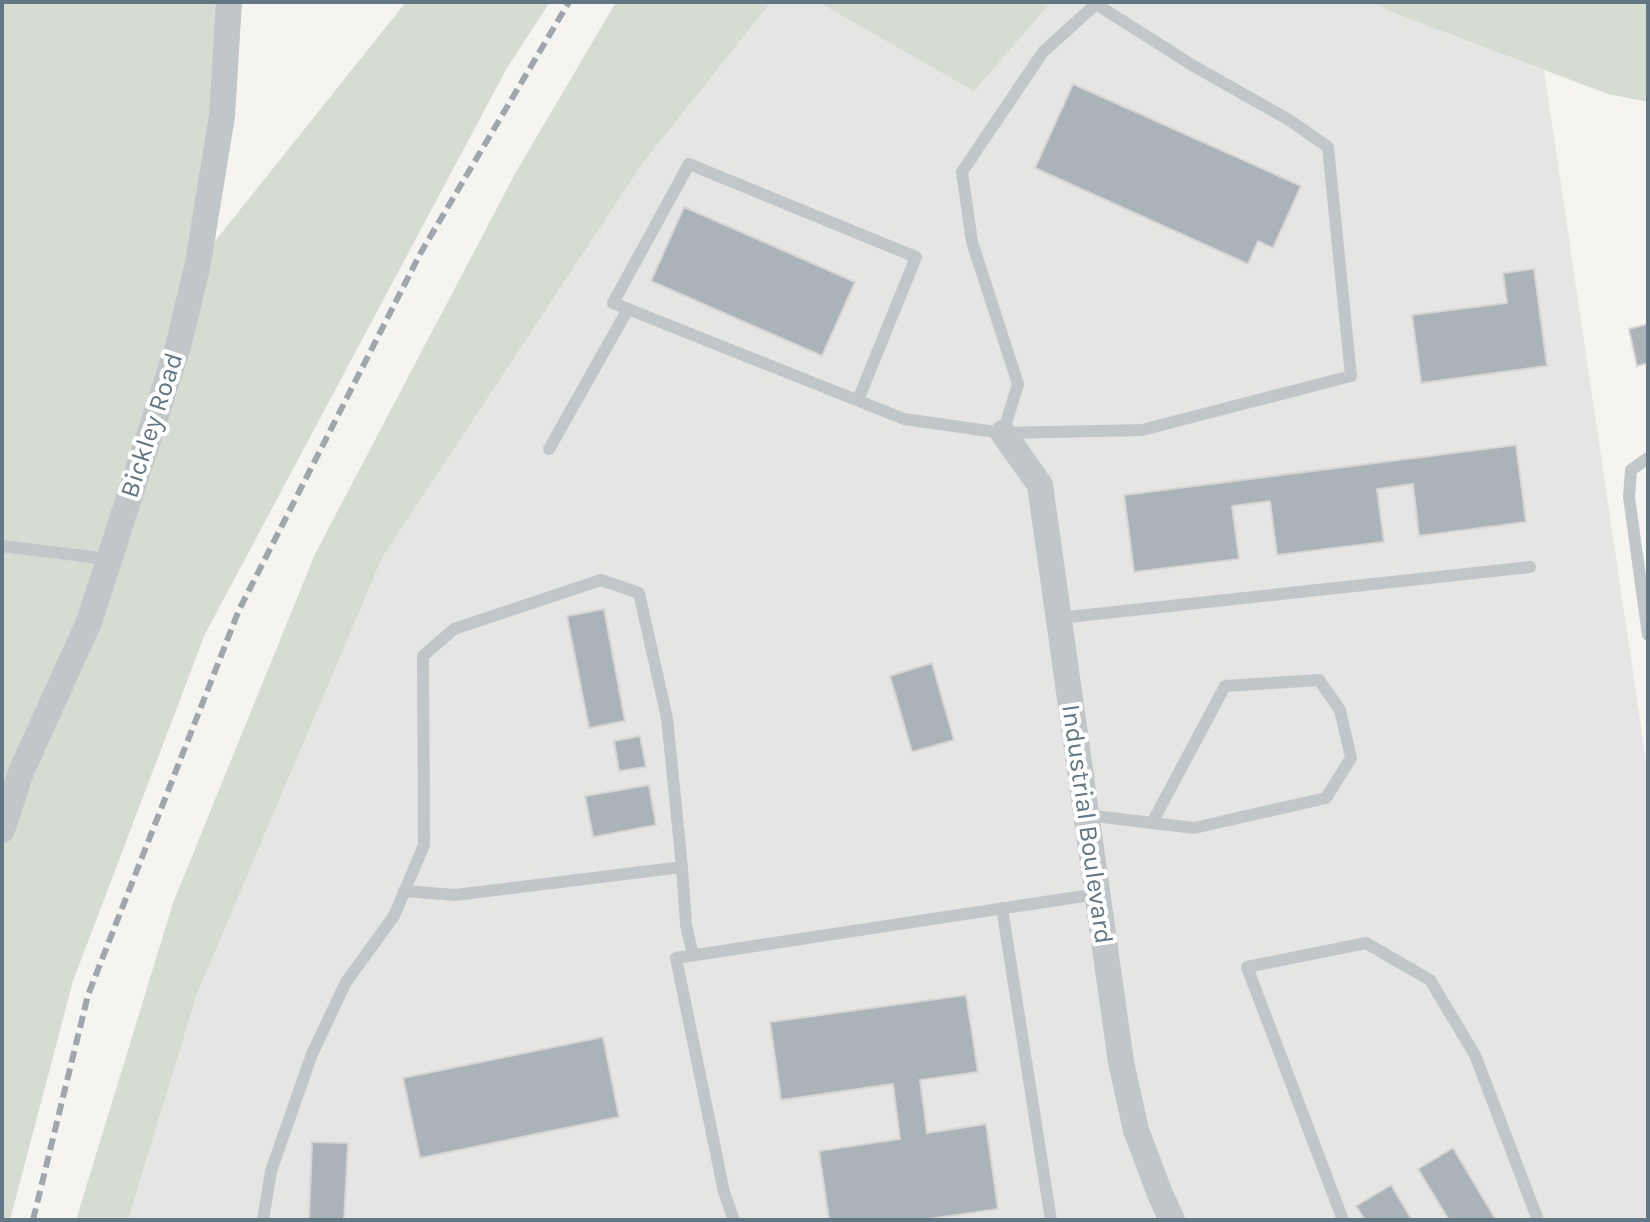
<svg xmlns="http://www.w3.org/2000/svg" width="1650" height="1222" viewBox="0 0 1650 1222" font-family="Karla,sans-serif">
<rect width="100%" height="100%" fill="#f5f4f0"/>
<path fill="#e5e6e3" d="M 771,2 L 818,2 L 974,90 L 1051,2 L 1371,2 L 1402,16 L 1544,70 L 1648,774 L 1648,1220 L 128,1220 L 197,994 L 382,558 L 642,164 Z"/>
<g fill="#d6dcd1">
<path d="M 2,2 L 229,2 L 199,261 L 406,2 L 550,2 L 507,68 L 205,634 L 73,981 L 10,1220 L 2,1220 Z"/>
<path d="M 616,2 L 771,2 L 642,164 L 382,558 L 197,994 L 128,1220 L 76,1220 L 173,903 L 315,554 L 516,172 Z"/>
<path d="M 818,2 L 1051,2 L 974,91 Z"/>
<path d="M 1371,2 L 1648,2 L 1648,102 L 1608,94 L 1402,16 Z"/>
</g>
<g fill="#aab3b7" stroke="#d6d5d3" stroke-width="2">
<path d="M 1073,84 L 1301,186 L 1273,248 L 1258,241 L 1248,264 L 1035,168 Z"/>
<path d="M 684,207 L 855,282 L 822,356 L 651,281 Z"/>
<path d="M 1534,269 L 1547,366 L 1421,383 L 1412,315 L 1507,303 L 1503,273 Z"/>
<path d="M 1648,324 L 1648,363 L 1637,366 L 1629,329 Z"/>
<path d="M 1516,445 L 1526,522 L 1419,536 L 1413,484 L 1377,489 L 1384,542 L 1277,555 L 1270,501 L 1232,506 L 1239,559 L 1134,572 L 1124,495 Z"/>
<path d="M 604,609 L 625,721 L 589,728 L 567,616 Z"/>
<path d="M 932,663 L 954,740 L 912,752 L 890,676 Z"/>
<path d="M 640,736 L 646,767 L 619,771 L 614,741 Z"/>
<path d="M 649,785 L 656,825 L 593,837 L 585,796 Z"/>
<path d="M 966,995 L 978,1072 L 920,1080 L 927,1133 L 986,1124 L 998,1209 L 921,1220 L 829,1220 L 819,1151 L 900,1139 L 893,1084 L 781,1100 L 770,1022 Z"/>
<path d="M 603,1037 L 619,1117 L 420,1158 L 403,1078 Z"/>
<path d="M 312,1142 L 348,1143 L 344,1220 L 309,1220 Z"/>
<path d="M 1453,1148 L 1496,1220 L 1449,1220 L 1418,1169 Z"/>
<path d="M 1391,1185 L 1412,1220 L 1365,1220 L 1356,1206 Z"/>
</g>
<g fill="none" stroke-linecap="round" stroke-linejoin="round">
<g stroke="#c1c6c8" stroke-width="12">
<path d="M 1096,4 L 1192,65 L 1289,120 L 1328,147 L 1351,376 L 1142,430 L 1003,433 L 1018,384 L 972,242 L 962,172 L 1043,52 Z"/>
<path d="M 858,400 L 916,257 L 689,164 L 613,303 L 904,419 L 1003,433"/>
<path d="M 549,449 L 628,309"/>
<path d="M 1648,458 L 1631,470 L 1629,497 L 1648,635"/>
<path d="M 2,546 L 108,559"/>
<path d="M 1059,618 L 1530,567"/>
<path d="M 1086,815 L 1194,828 L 1326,798 L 1351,758 L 1340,710 L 1319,680 L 1225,686 L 1152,823"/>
<path d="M 404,891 L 455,895 L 682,867"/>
<path d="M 1002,908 L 1051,1220"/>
<path d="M 263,1220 L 271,1171 L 312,1054 L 346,982 L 394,916 L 424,845 L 423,656 L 454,629 L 601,580 L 639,593 L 667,718 L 682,867 L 686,925 L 693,955"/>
<path d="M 734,1220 L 724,1192 L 676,958 L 1097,894"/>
<path d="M 1343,1220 L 1247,967 L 1366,943 L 1430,980 L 1475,1055 L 1538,1220"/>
</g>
<g stroke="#c1c6c8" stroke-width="26">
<path d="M 1003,433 L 1040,485 L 1121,1062 L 1136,1130 L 1160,1194 L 1172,1220"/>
<path d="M 2,830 L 21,772 L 89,622 L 179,343 L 198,263 L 222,116 L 229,2"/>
</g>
<path stroke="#9fa7ac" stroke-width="6" stroke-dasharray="12 6" stroke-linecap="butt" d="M 33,1220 L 88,995 L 239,610 L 420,254 L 569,2"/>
</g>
<g text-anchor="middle" stroke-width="8" stroke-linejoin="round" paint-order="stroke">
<g font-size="26" fill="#617783" stroke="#fff">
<text transform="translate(151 425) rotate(-72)" y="9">Bickley Road</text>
<text transform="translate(1088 824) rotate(82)" y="9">Industrial Boulevard</text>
</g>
</g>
<rect width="1650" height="1222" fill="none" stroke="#617783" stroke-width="8"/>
</svg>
